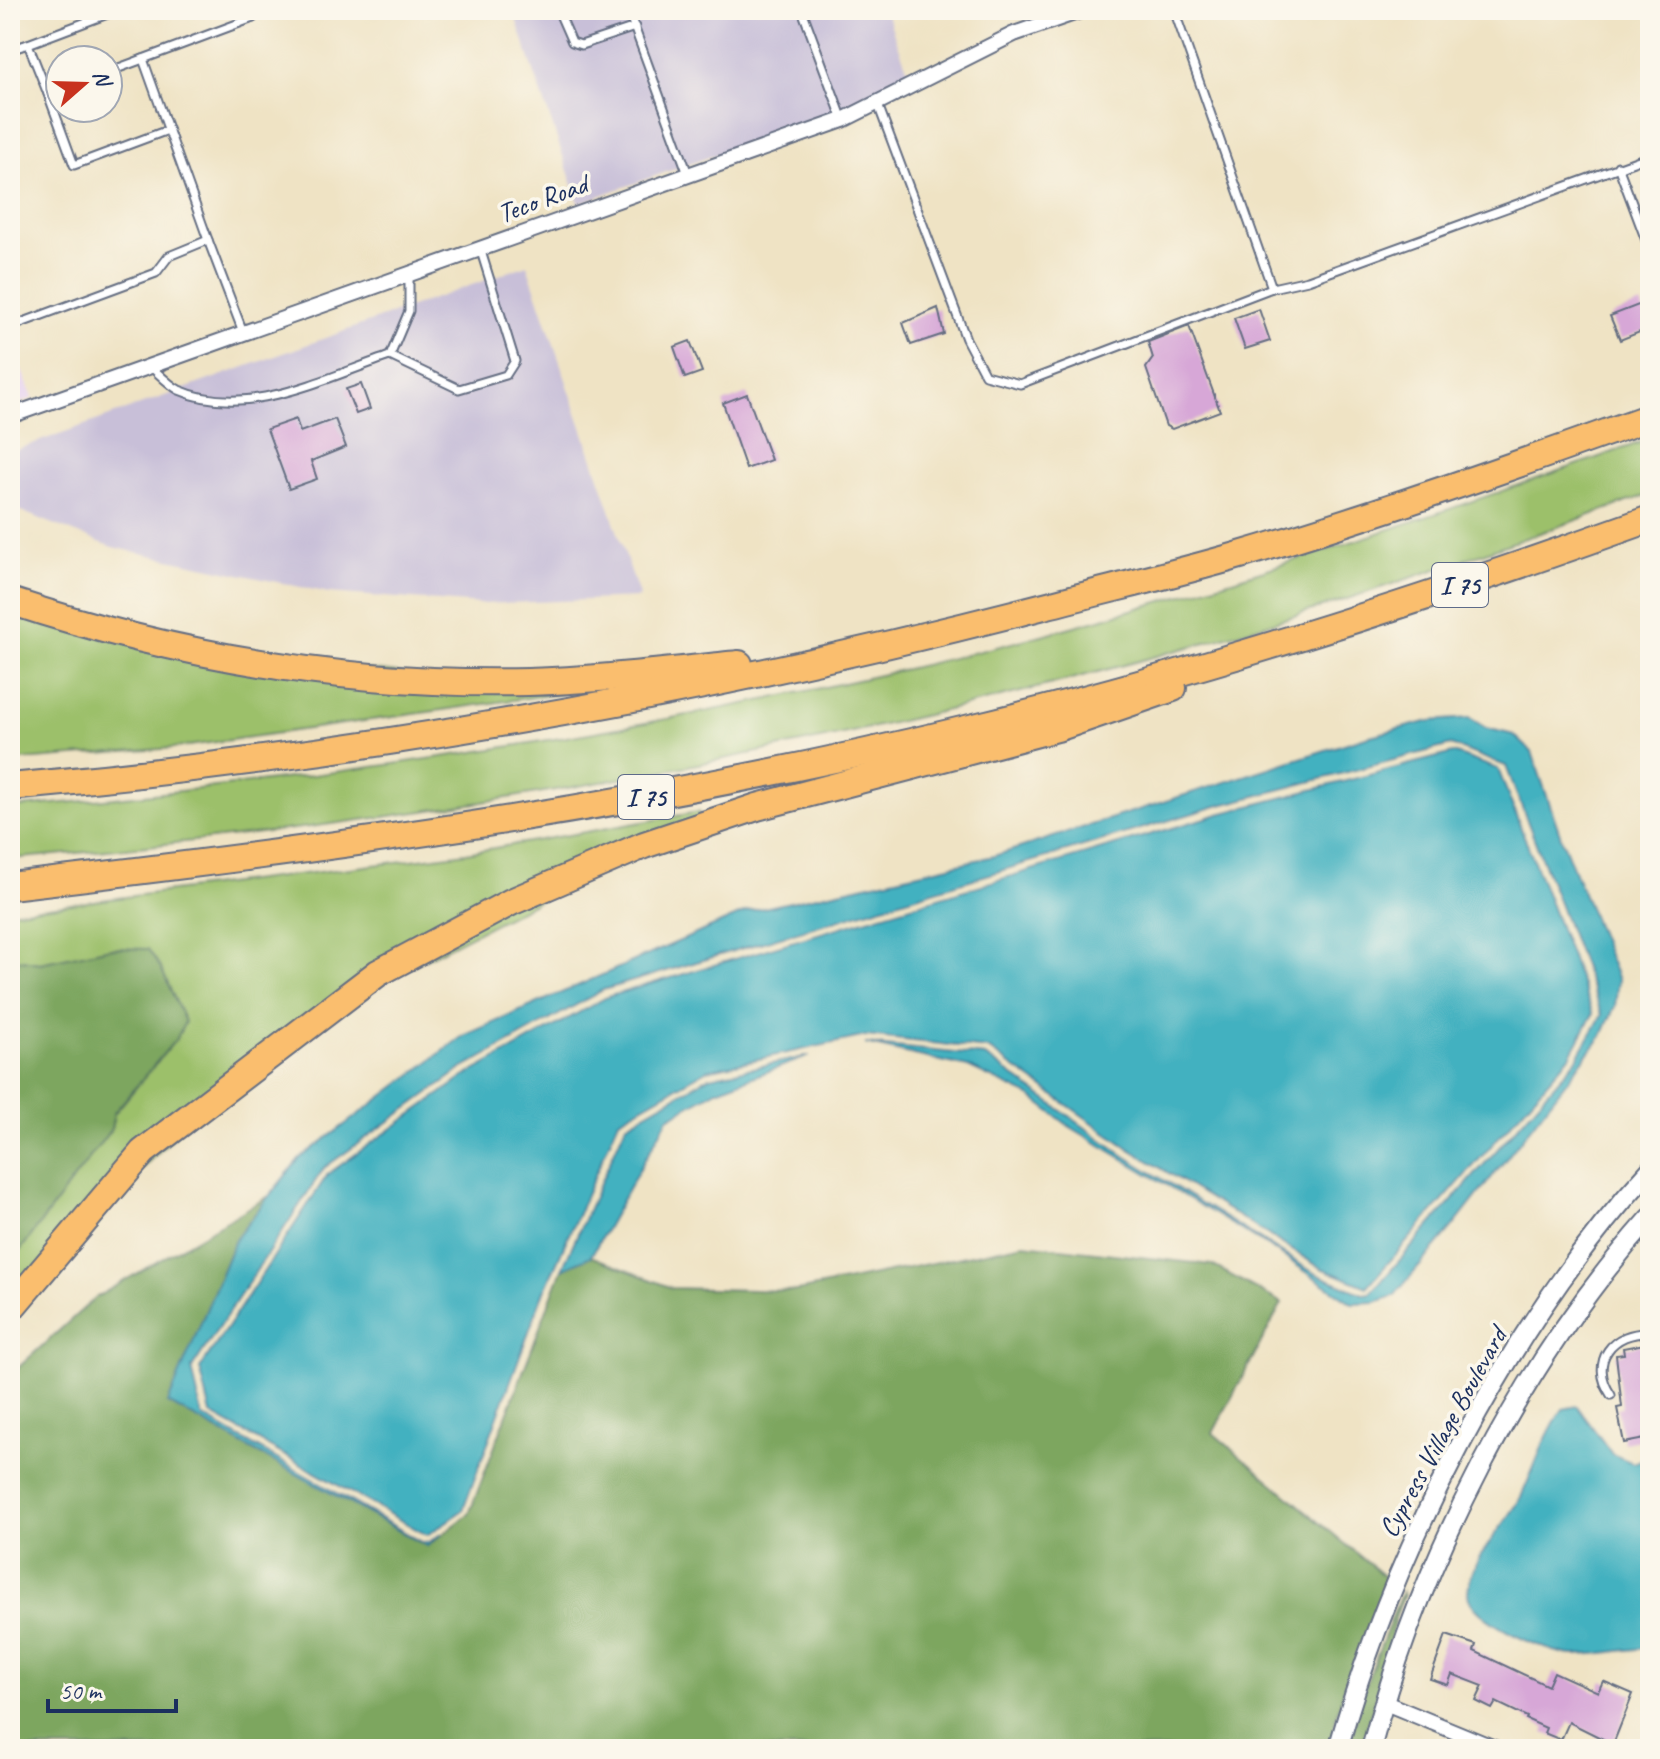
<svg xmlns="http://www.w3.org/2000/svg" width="1660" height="1759" viewBox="0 0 1660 1759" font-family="Caveat,sans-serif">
<rect width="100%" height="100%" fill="#fbf7ec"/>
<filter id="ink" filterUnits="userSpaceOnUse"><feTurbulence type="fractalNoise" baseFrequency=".0125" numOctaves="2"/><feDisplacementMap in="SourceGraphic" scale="16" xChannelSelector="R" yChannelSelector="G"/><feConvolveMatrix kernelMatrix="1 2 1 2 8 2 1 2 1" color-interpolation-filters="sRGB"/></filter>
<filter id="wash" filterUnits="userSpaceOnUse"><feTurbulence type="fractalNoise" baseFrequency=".006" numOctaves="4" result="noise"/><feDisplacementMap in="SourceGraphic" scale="32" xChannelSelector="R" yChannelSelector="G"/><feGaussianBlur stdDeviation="1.8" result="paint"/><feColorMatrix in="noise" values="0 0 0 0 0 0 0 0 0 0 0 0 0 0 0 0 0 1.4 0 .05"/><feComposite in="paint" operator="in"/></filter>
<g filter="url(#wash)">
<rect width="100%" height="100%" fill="#efe3c4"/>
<path fill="#e6d2f0" d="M 10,341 L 33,398 L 10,407 Z"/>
<g fill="#c8bfd8">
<path d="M 513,10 L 885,10 L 910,76 L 839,111 L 579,203 Z"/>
<path d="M 527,265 L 640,598 L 481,604 L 329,593 L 112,547 L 10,507 L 10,452 Z"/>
</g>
<g fill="#9cc06a" stroke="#5c7864" stroke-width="2">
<path d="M 1650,439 L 1650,494 C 1514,542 1379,591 1241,632 C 839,750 427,824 10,859 L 10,808 C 306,782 599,739 889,673 C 1148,614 1400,528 1650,439 Z"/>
<path d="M 10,609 L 108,638 L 562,693 L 174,748 L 10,761 Z"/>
<path d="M 699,812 L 699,818 L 276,1036 L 10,1299 L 10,1264 L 111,1129 L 114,1114 L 177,1038 L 73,957 L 39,963 L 10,958 L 10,912 L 466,853 Z"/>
</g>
<g fill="#7da65e" stroke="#4c6a5e" stroke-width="2">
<path d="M 110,948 L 148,949 L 161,968 L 185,1022 L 177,1038 L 114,1113 L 111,1129 L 10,1264 L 10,958 L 40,963 Z"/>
<path d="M 269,1196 L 235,1240 L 168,1403 L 427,1546 L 469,1514 L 562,1269 L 591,1256 L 672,1288 L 797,1291 L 1024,1244 L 1212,1265 L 1282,1303 L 1213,1433 L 1387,1579 L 1346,1682 L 1328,1749 L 412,1749 L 388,1743 L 378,1749 L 10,1749 L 10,1375 L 95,1298 Z"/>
<path d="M 1402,1592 L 1404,1595 C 1392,1620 1390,1646 1383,1673 C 1376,1699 1368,1722 1361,1749 L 1348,1749 L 1365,1686 Z"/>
</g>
<g fill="#43b1c0" stroke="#2f708f" stroke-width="2">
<path d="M 1470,718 L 1486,728 L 1514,735 L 1532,752 L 1562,840 L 1618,980 L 1615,1006 L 1602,1036 L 1452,1228 L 1394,1296 L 1376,1302 L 1352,1303 L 1274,1250 L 1069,1126 L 1030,1096 L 968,1067 L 865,1044 L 985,1056 L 1125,1156 L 1316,1274 L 1363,1294 L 1371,1293 L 1576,1060 L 1602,1015 L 1506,766 L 1451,745 L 1217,806 L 603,990 L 462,1069 L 324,1168 L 192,1368 L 202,1416 L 422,1542 L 429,1542 L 442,1533 L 427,1546 L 168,1403 L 235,1240 L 269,1196 L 299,1159 L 463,1036 L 746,912 L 994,856 L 1366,737 L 1430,721 Z"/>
<path d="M 1453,753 L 1498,769 L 1593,1014 L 1570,1056 L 1367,1287 L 1321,1268 L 1130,1149 L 988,1049 L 866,1036 L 707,1070 L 619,1120 L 542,1296 L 463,1510 L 427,1535 L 211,1414 L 200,1369 L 328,1174 L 467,1075 L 607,997 L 1219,814 Z"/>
<path d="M 810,1056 L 717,1090 L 668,1118 L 591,1256 L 562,1269 L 626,1125 L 709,1077 Z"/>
<path d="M 1577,1406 L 1612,1454 L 1633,1463 L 1650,1456 L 1650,1645 L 1646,1648 C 1622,1650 1596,1655 1573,1655 C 1550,1654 1466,1619 1468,1592 C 1470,1556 1506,1527 1521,1497 C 1536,1466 1543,1437 1563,1409 Z"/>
</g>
<g id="blocks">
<g fill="#d7a7d7">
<path d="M 1641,304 L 1650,328 L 1620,340 L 1610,316 Z"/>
<path d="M 938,308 L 944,334 L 911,345 L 903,323 Z"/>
<path d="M 1259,309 L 1270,341 L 1245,349 L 1234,318 Z"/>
<path d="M 1189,326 L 1220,411 L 1172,429 L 1166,426 L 1146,368 L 1153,358 L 1148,342 Z"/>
<path d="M 690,341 L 702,372 L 685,378 L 674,347 Z"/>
<path d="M 361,384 L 370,409 L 356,414 L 346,389 Z"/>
<path d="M 747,394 L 771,460 L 746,469 L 723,403 Z"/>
<path d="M 296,419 L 300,432 L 335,419 L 346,447 L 311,461 L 317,479 L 289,489 L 267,429 Z"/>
<path d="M 1650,1343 L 1650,1438 L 1624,1443 L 1617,1408 L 1622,1407 L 1616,1355 L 1624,1354 L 1623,1348 Z"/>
<path d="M 1446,1635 L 1476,1645 L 1474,1651 L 1548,1686 L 1554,1672 L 1598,1692 L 1603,1681 L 1633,1694 L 1613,1744 L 1569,1722 L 1561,1740 L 1544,1733 L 1546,1728 L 1526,1719 L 1527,1717 L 1496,1702 L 1492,1709 L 1476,1701 L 1483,1686 L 1452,1674 L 1448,1685 L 1430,1679 Z"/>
</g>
</g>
</g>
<g filter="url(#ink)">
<use href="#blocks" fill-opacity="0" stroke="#656e82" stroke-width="2"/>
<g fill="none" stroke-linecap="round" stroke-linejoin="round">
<g stroke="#656e82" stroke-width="11">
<g id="service">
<path d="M 558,10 L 572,42 L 581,45 L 635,27"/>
<path d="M 628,10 L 688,174"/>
<path d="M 802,10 L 843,120"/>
<path d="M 1039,10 L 1044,24"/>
<path d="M 1174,10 L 1272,288"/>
<path d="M 10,50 L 28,44"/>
<path d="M 143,59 L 253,18 L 256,10"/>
<path d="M 108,72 L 143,59 L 208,240"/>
<path d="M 60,90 L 48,94 L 28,44 L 118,10"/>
<path d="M 48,94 L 74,165 L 168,130"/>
<path d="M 877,102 L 966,339 L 985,375 L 1020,384 L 1272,288 L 1308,280 L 1650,156"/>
<path d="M 1618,166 L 1650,251"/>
<path d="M 10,327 L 156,273 L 169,256 L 208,240 L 243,332"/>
<path d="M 390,356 L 409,311 L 409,273"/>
<path d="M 150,366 C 159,374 169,385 179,390 C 247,420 326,377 390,356 L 459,389 L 506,375 L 515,361 L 480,248"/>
<path d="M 1611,1395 C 1588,1361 1613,1331 1650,1333"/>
</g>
</g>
<g stroke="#656e82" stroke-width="18">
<g id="minor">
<path d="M 10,416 L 843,120 L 1014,34 L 1083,10"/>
<path d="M 1383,1702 L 1497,1749"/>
</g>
</g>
<g stroke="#656e82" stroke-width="22">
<g id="tertiary">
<path d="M 1338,1749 C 1393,1550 1509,1323 1650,1170"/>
<path d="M 1371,1749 C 1419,1564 1522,1361 1650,1218"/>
</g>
</g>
<g stroke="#656e82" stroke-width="30">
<g id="motorway">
<path d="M 10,601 C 176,656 352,686 528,682 C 598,680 669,671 739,664"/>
<path d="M 10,787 C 360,756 704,694 1044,606 C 1109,589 1175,574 1240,555 C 1378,514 1514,466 1650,417"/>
<path d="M 10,886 C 330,849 648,806 962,730 C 1195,674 1425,600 1650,519"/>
<path d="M 10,1309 L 143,1152 L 378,973 L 511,902 L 644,845 L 757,807 L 1057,728 L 1173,688"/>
</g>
</g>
<use href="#service" stroke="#fff" stroke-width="7"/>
<use href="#minor" stroke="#fff" stroke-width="14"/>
<use href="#tertiary" stroke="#fff" stroke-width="18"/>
<use href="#motorway" stroke="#fabe6e" stroke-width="26"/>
</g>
</g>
<g text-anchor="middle" stroke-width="7" stroke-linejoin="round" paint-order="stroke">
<g fill="#fbf7ec" stroke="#5e6b89" stroke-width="2">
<rect x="1432" y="563" width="56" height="44" rx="6"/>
<rect x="618" y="775" width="56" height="44" rx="6"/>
</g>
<g font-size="26" font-weight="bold" fill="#1b2f5e">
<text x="1460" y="594">I 75</text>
<text x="646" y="806">I 75</text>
</g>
<g font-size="28" fill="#1b2f5e" stroke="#fbf7ec">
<text transform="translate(542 198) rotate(-20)" y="10">Teco Road</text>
<text transform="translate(1442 1432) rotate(-61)" y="10">Cypress Village Boulevard</text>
</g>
</g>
<rect width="1660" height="1759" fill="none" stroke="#fbf7ec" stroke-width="40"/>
<g transform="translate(84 84) rotate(70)"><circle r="38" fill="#fbf7ec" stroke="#a1a7b3" stroke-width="2"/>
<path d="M0-6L14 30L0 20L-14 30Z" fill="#c8321e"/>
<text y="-12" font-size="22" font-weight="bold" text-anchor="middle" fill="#1b2f5e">N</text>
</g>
<path d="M48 1699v12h128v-12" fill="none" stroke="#1b2f5e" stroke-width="4"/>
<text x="60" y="1699" font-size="24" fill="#1b2f5e" stroke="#fbf7ec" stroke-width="6" paint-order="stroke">50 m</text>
</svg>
